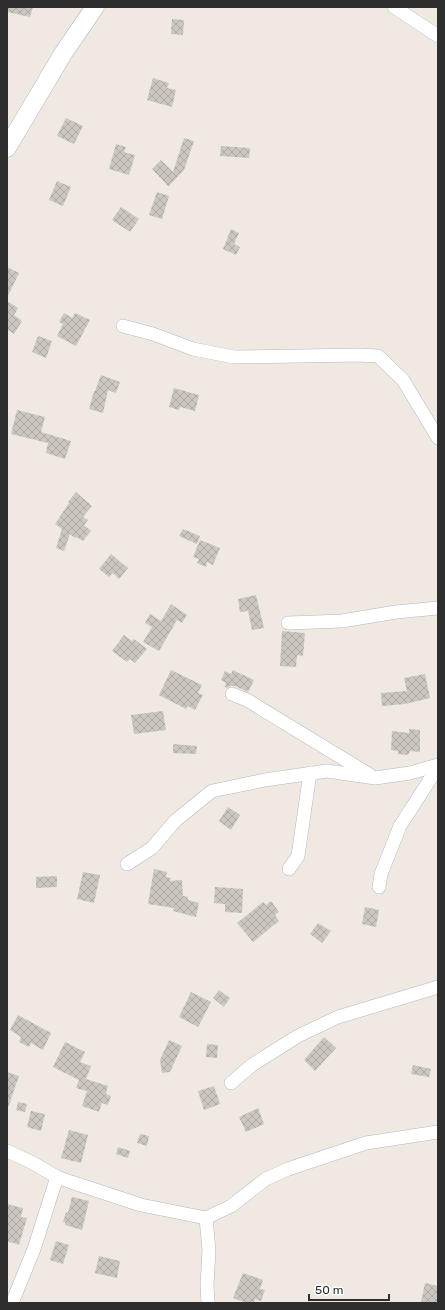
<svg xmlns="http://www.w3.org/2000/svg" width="445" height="1310" viewBox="0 0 445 1310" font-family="Rubik,sans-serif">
<defs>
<pattern id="building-cross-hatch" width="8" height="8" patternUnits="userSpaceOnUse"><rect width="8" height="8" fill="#cbc7bf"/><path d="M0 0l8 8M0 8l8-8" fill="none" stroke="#afaba4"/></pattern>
</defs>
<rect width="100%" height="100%" fill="#efe9e1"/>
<g fill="url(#building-cross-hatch)">
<path d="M 7,7 L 33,7 L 30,17 L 7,12 Z"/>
<path d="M 172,19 L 184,20 L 183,35 L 171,34 Z"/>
<path d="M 153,78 L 169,83 L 167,88 L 176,90 L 172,107 L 147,100 Z"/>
<path d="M 66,118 L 83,126 L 74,144 L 57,136 Z"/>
<path d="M 184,138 L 194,141 L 184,170 L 168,187 L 168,186 L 152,169 L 161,160 L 173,172 Z"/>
<path d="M 116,144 L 126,147 L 124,152 L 135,155 L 129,175 L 109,169 Z"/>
<path d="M 221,146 L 250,148 L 249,158 L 220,156 Z"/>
<path d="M 57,181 L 71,187 L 63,206 L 49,200 Z"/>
<path d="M 157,192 L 169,196 L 162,219 L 149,215 Z"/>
<path d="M 121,207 L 139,219 L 130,232 L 112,220 Z"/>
<path d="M 231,229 L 239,233 L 234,244 L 240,247 L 236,255 L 223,249 Z"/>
<path d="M 7,267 L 19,273 L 7,298 Z"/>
<path d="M 7,301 L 18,308 L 14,315 L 22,321 L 14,334 L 7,329 Z"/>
<path d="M 64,313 L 72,318 L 75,313 L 90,320 L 76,346 L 57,336 L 63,324 L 59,322 Z"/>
<path d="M 38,336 L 52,341 L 46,358 L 32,352 Z"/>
<path d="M 101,375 L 120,382 L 116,393 L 108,390 L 103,413 L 89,409 L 94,391 L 95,391 Z"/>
<path d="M 174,388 L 199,395 L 195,411 L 180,407 L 179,410 L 169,407 Z"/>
<path d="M 17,410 L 45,417 L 41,432 L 71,441 L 65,459 L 46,453 L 48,443 L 11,434 Z"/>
<path d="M 76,492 L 92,506 L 83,517 L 88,520 L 84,525 L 91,531 L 83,541 L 76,537 L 75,538 L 70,534 L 64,551 L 56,548 L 62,529 L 55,524 L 69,503 L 68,502 Z"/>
<path d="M 183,529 L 200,536 L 197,544 L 179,536 Z"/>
<path d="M 200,540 L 220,548 L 213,565 L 207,562 L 206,567 L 197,563 L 199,559 L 193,557 Z"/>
<path d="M 111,554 L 128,568 L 119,579 L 113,573 L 109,577 L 99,569 Z"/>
<path d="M 256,595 L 264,628 L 252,630 L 248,611 L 240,612 L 238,599 Z"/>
<path d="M 171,604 L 187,615 L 182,623 L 177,620 L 159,651 L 143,642 L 152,627 L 145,623 L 150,614 L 161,621 Z"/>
<path d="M 282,631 L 305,633 L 303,656 L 297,655 L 296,667 L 280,666 Z"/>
<path d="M 124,635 L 132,641 L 134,639 L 147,649 L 135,663 L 130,659 L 127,662 L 112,651 Z"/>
<path d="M 171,670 L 202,685 L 198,693 L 203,695 L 195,710 L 188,706 L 186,709 L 159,695 Z"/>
<path d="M 233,670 L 254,680 L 248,692 L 235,686 L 230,686 L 227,688 L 225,687 L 226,683 L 221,680 L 225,671 L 231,674 Z"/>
<path d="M 425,674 L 430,698 L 405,704 L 382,706 L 381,693 L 407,691 L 404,678 Z"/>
<path d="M 163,711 L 166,730 L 134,734 L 131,715 Z"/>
<path d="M 409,729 L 420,730 L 420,752 L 410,751 L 408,755 L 398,754 L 398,751 L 391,750 L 392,731 L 409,733 Z"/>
<path d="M 173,744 L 197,746 L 196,754 L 173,753 Z"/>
<path d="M 228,807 L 240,815 L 231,830 L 219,821 Z"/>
<path d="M 154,869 L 167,872 L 166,877 L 171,878 L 170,881 L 182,880 L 183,896 L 188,897 L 188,900 L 199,903 L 196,917 L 173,911 L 174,908 L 148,904 Z"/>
<path d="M 83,872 L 100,875 L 94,903 L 77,899 Z"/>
<path d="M 57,876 L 57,887 L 36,888 L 36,877 Z"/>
<path d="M 215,887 L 243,889 L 242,913 L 225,912 L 225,904 L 214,903 Z"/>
<path d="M 271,901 L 279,912 L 275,915 L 279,921 L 253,942 L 237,923 L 263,902 L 266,905 Z"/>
<path d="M 365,907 L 379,910 L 376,927 L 362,924 Z"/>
<path d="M 318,923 L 331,931 L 322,943 L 310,934 Z"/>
<path d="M 219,990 L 230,998 L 224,1007 L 213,998 Z"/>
<path d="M 191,992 L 211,1002 L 198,1027 L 179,1017 Z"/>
<path d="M 18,1015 L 51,1033 L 43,1050 L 31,1043 L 29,1047 L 19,1042 L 21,1037 L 10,1030 Z"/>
<path d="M 324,1037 L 336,1048 L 315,1071 L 304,1060 Z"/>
<path d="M 169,1040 L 182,1046 L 170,1072 L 162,1073 L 160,1060 Z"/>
<path d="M 65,1042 L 85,1052 L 80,1062 L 91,1066 L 86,1079 L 108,1086 L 106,1094 L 111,1096 L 108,1105 L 102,1103 L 99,1112 L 82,1106 L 87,1091 L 76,1088 L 79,1080 L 53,1067 Z"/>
<path d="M 207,1044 L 218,1045 L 217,1058 L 206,1057 Z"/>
<path d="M 413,1065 L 431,1069 L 429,1077 L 411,1074 Z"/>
<path d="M 7,1072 L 19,1076 L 8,1108 L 7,1108 Z"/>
<path d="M 214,1086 L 220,1104 L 204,1110 L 198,1091 Z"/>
<path d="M 18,1102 L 27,1104 L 25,1112 L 16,1110 Z"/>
<path d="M 258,1108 L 264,1124 L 246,1132 L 239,1117 Z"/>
<path d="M 31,1111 L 45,1114 L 41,1131 L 27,1127 Z"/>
<path d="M 69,1130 L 88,1135 L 81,1163 L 61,1158 Z"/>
<path d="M 140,1134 L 149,1136 L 147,1146 L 137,1143 Z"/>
<path d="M 118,1147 L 130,1151 L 128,1158 L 116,1154 Z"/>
<path d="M 72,1197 L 89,1201 L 82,1230 L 65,1225 L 65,1222 L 63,1222 L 66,1212 L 68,1213 Z"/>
<path d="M 7,1204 L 23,1208 L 21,1217 L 27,1218 L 19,1245 L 7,1241 Z"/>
<path d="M 56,1241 L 69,1245 L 63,1264 L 50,1260 Z"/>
<path d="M 99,1256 L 120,1261 L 117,1278 L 95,1273 Z"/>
<path d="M 243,1273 L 263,1280 L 260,1289 L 265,1290 L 261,1301 L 255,1299 L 254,1303 L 247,1303 L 233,1298 Z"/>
<path d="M 425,1283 L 438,1286 L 438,1303 L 421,1302 Z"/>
</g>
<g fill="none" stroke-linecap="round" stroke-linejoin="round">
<g stroke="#b4b7c1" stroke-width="14">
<g id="street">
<path d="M 394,7 L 438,36"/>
<path d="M 123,326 L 153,334 L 193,349 L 234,357 L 359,355 L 378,356 L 403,380 L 438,438"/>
<path d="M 288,623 L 342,621 L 396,612 L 438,608"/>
<path d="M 232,694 L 247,700 L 370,775"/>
<path d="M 127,864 L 152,848 L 175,821 L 212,791 L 265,780 L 327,771 L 375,778 L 410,773 L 438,765"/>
<path d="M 289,869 L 298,856 L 310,773"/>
<path d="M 379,887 L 381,874 L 400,826 L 438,767"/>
<path d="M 231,1083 L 252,1065 L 298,1036 L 338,1017 L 438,987"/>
<path d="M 7,1151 L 31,1162 L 57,1177 L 71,1182 L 141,1205 L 206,1218 L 231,1206 L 266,1179 L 288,1169 L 366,1143 L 438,1132"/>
<path d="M 206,1218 L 209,1250 L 207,1285 L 208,1303"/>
<path d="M 12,1303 L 34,1249 L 57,1177"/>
</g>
</g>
<g stroke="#b4b7c1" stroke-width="19">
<path id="secondary" d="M 7,148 L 64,52 L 95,7"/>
</g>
<use href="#street" stroke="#fff" stroke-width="13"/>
<use href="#secondary" stroke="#fff" stroke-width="18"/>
</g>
<rect width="445" height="1310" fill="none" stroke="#2e2e2e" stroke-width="16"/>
<path d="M309 1294v6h80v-6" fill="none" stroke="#2e2e2e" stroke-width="2"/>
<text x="315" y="1294" font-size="12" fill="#2e2e2e" stroke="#ffffff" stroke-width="3" paint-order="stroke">50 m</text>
</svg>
